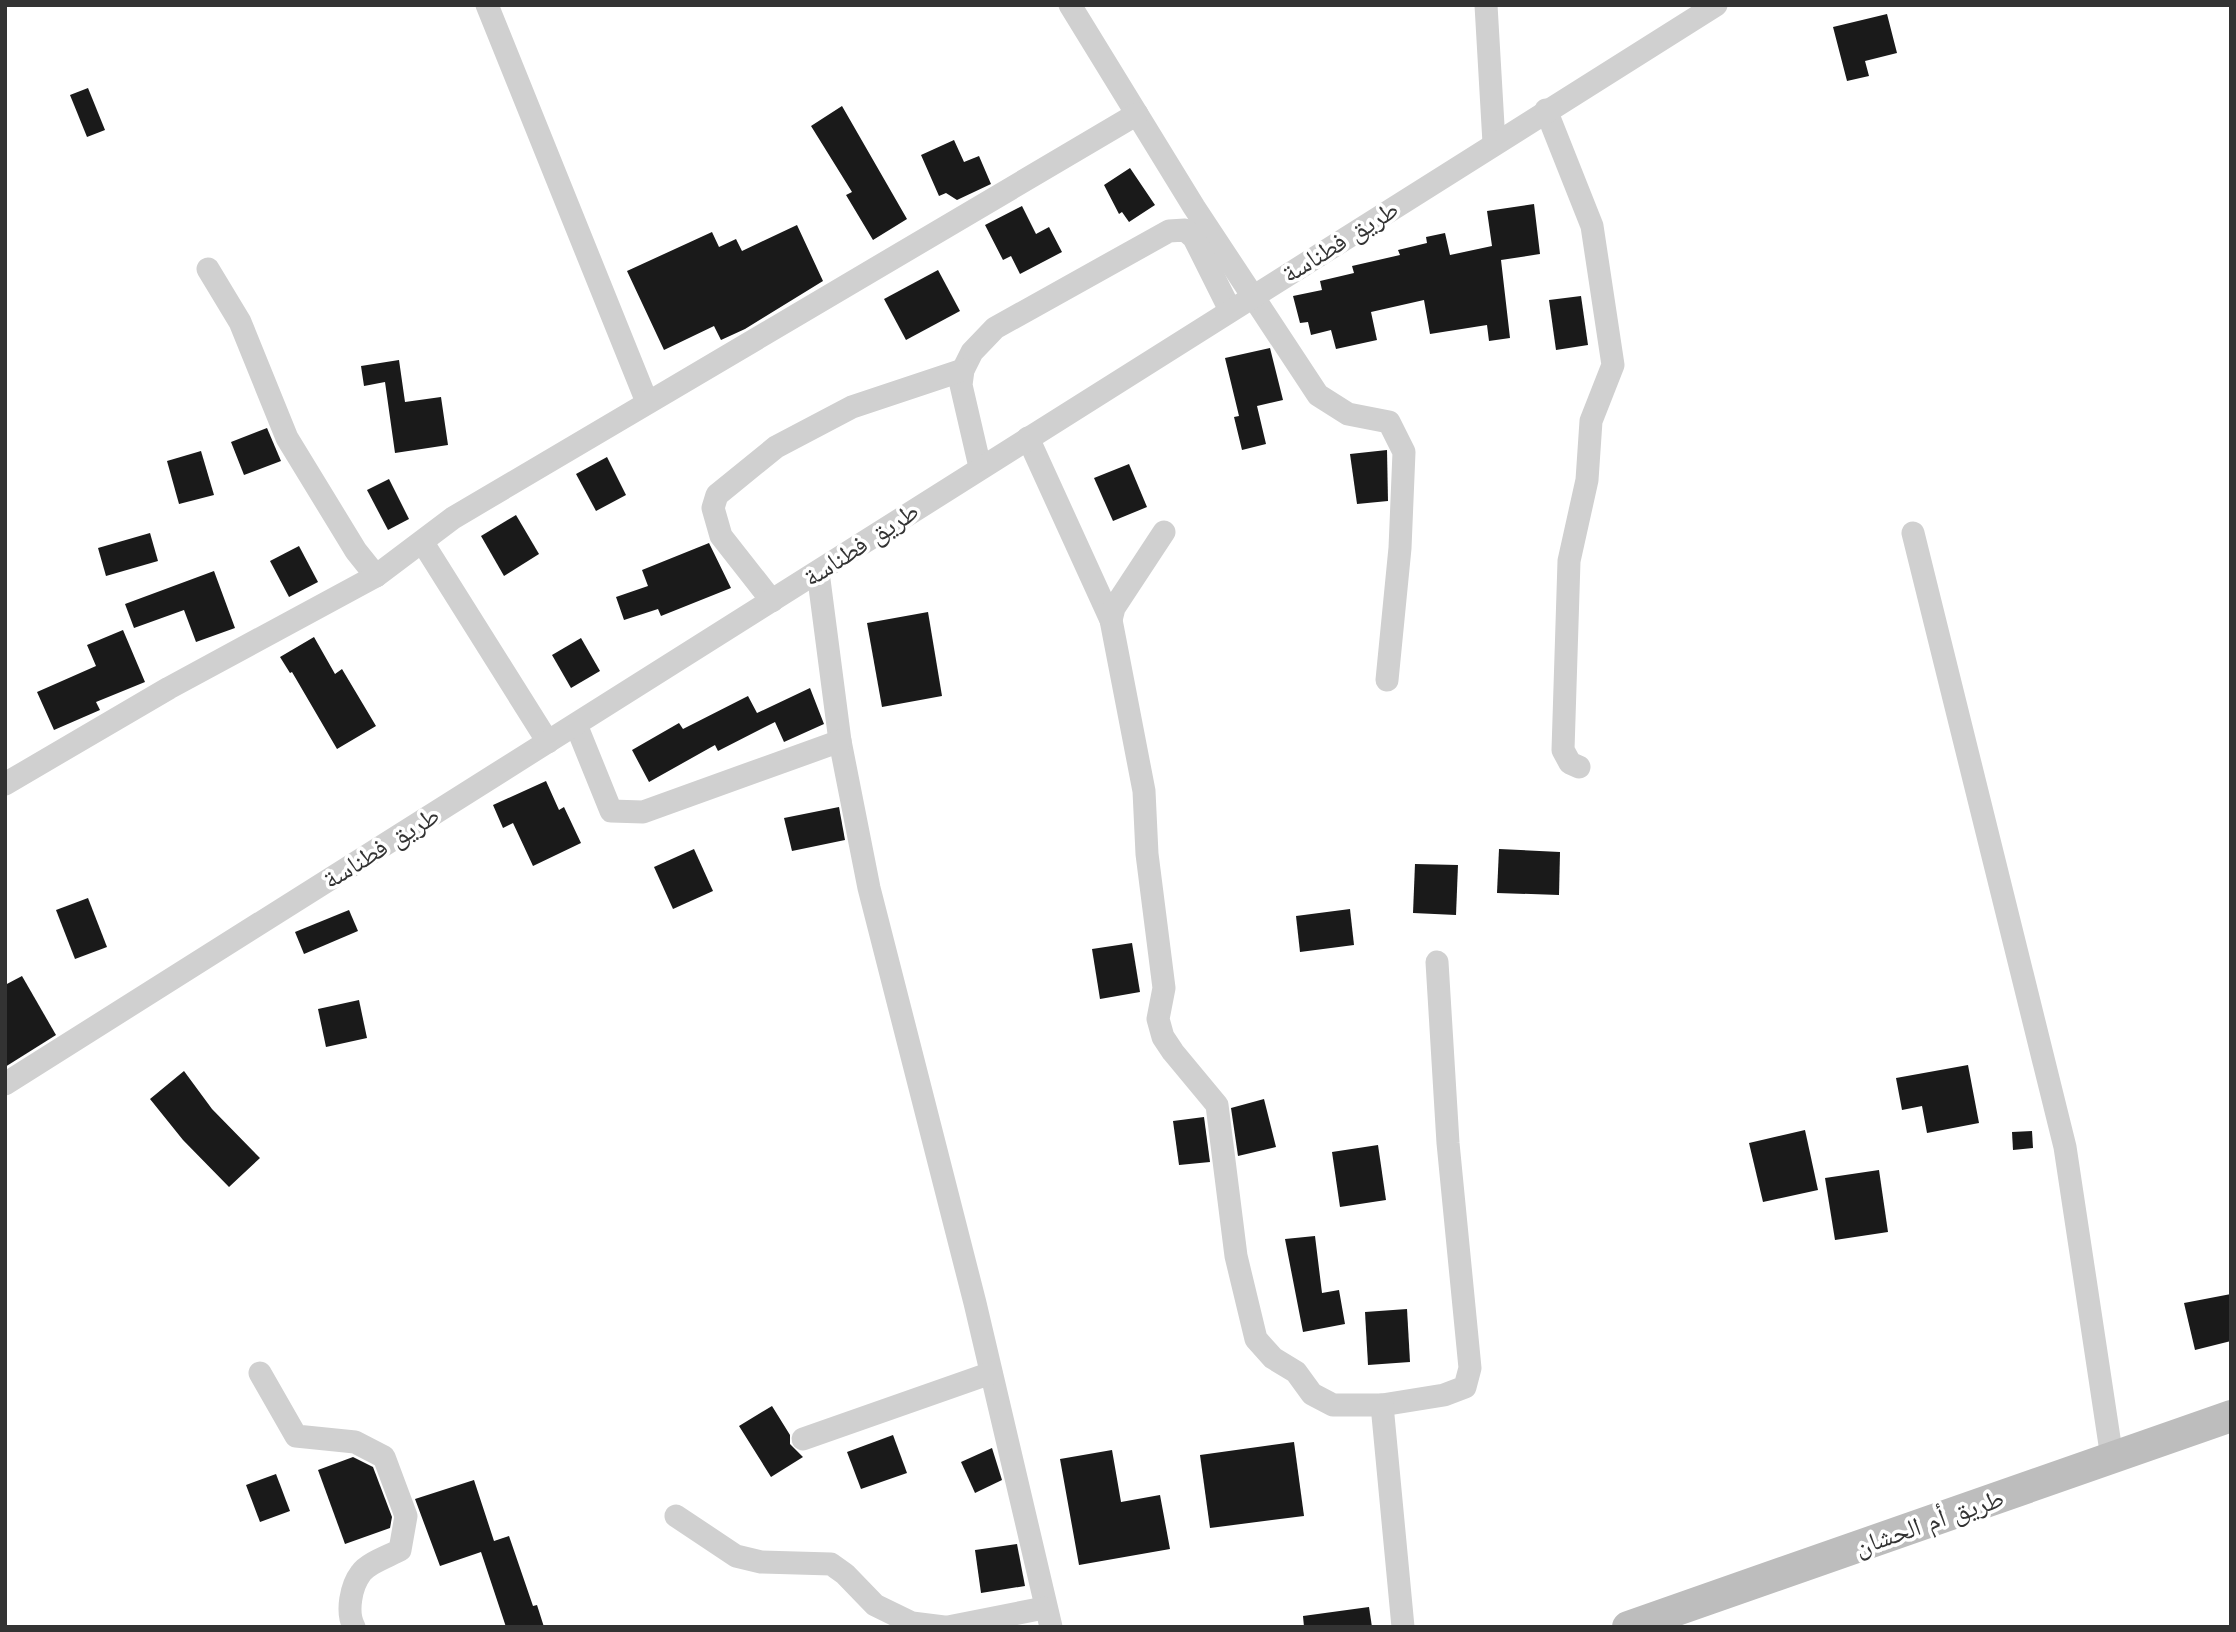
<svg xmlns="http://www.w3.org/2000/svg" width="2236" height="1632" viewBox="0 0 2236 1632" font-family="Jost,'Noto Naskh Arabic',sans-serif">
<rect width="100%" height="100%" fill="#fff"/>
<g fill="#1a1a1a">
<path d="M 1887,14 L 1897,53 L 1865,61 L 1869,76 L 1847,81 L 1833,27 Z"/>
<path d="M 88,88 L 105,130 L 87,137 L 70,95 Z"/>
<path d="M 842,106 L 907,219 L 873,240 L 846,195 L 852,192 L 811,126 Z"/>
<path d="M 954,140 L 964,162 L 979,156 L 991,184 L 957,200 L 946,193 L 939,196 L 921,155 Z"/>
<path d="M 1130,168 L 1155,205 L 1129,222 L 1122,212 L 1119,214 L 1104,185 Z"/>
<path d="M 1534,204 L 1540,254 L 1501,260 L 1510,338 L 1489,341 L 1487,325 L 1430,334 L 1424,300 L 1371,312 L 1377,340 L 1336,349 L 1331,330 L 1311,335 L 1308,322 L 1300,323 L 1293,296 L 1322,290 L 1320,281 L 1354,273 L 1352,266 L 1400,255 L 1398,250 L 1427,243 L 1426,237 L 1445,233 L 1450,255 L 1492,246 L 1487,211 Z"/>
<path d="M 1022,206 L 1036,234 L 1049,227 L 1062,252 L 1020,274 L 1011,256 L 1003,260 L 985,225 Z"/>
<path d="M 797,225 L 823,281 L 745,329 L 721,340 L 714,326 L 664,350 L 627,271 L 712,232 L 719,247 L 736,239 L 742,251 Z"/>
<path d="M 938,270 L 960,311 L 906,340 L 884,299 Z"/>
<path d="M 1581,296 L 1588,345 L 1556,350 L 1549,300 Z"/>
<path d="M 1270,348 L 1283,400 L 1257,406 L 1266,444 L 1242,450 L 1234,417 L 1239,416 L 1225,358 Z"/>
<path d="M 399,360 L 405,402 L 441,397 L 448,445 L 395,453 L 385,382 L 364,386 L 361,366 Z"/>
<path d="M 267,428 L 281,461 L 244,475 L 231,442 Z"/>
<path d="M 1387,450 L 1388,501 L 1357,504 L 1350,454 Z"/>
<path d="M 201,451 L 214,495 L 179,504 L 167,461 Z"/>
<path d="M 607,457 L 626,495 L 596,511 L 576,474 Z"/>
<path d="M 1129,464 L 1147,507 L 1113,521 L 1094,478 Z"/>
<path d="M 389,479 L 409,519 L 388,530 L 367,490 Z"/>
<path d="M 516,515 L 539,554 L 504,576 L 481,536 Z"/>
<path d="M 150,533 L 158,561 L 106,576 L 98,548 Z"/>
<path d="M 709,543 L 731,588 L 661,616 L 658,609 L 624,620 L 616,597 L 648,586 L 642,570 Z"/>
<path d="M 299,546 L 318,582 L 289,597 L 270,561 Z"/>
<path d="M 214,571 L 235,628 L 196,642 L 184,610 L 134,628 L 125,604 Z"/>
<path d="M 928,612 L 942,696 L 882,707 L 867,623 Z"/>
<path d="M 123,630 L 145,682 L 96,702 L 100,710 L 54,730 L 37,692 L 96,666 L 87,645 Z"/>
<path d="M 314,637 L 335,674 L 342,669 L 376,726 L 337,749 L 292,672 L 290,673 L 280,657 Z"/>
<path d="M 581,638 L 600,671 L 571,688 L 552,655 Z"/>
<path d="M 810,688 L 824,724 L 784,742 L 775,722 L 718,751 L 715,745 L 649,782 L 632,750 L 679,723 L 683,729 L 748,696 L 757,713 Z"/>
<path d="M 546,781 L 559,810 L 564,807 L 581,843 L 533,866 L 513,823 L 503,828 L 493,805 Z"/>
<path d="M 839,807 L 845,840 L 792,851 L 784,818 Z"/>
<path d="M 694,849 L 713,891 L 673,909 L 654,867 Z"/>
<path d="M 1499,849 L 1560,852 L 1559,895 L 1497,893 Z"/>
<path d="M 1415,864 L 1458,865 L 1456,915 L 1413,913 Z"/>
<path d="M 88,898 L 107,947 L 75,959 L 56,910 Z"/>
<path d="M 1350,909 L 1354,945 L 1300,952 L 1296,916 Z"/>
<path d="M 349,910 L 358,931 L 304,954 L 295,932 Z"/>
<path d="M 1132,943 L 1140,992 L 1100,999 L 1092,949 Z"/>
<path d="M 22,976 L 56,1035 L 5,1067 L 5,985 Z"/>
<path d="M 359,1000 L 367,1038 L 326,1047 L 318,1009 Z"/>
<path d="M 1968,1065 L 1979,1123 L 1927,1133 L 1922,1106 L 1902,1110 L 1896,1078 Z"/>
<path d="M 184,1071 L 212,1109 L 260,1158 L 229,1187 L 183,1140 L 150,1099 Z"/>
<path d="M 1264,1099 L 1276,1147 L 1238,1156 L 1231,1108 Z"/>
<path d="M 1204,1117 L 1210,1162 L 1179,1165 L 1173,1121 Z"/>
<path d="M 1805,1130 L 1818,1190 L 1763,1202 L 1749,1143 Z"/>
<path d="M 2032,1131 L 2033,1148 L 2013,1150 L 2012,1132 Z"/>
<path d="M 1378,1145 L 1386,1200 L 1340,1207 L 1332,1152 Z"/>
<path d="M 1879,1170 L 1888,1232 L 1835,1240 L 1825,1178 Z"/>
<path d="M 1315,1236 L 1322,1293 L 1339,1290 L 1345,1324 L 1303,1332 L 1285,1239 Z"/>
<path d="M 2231,1294 L 2231,1341 L 2195,1350 L 2184,1303 Z"/>
<path d="M 1407,1309 L 1410,1362 L 1368,1365 L 1365,1312 Z"/>
<path d="M 772,1406 L 790,1435 L 790,1444 L 803,1457 L 771,1477 L 739,1426 Z"/>
<path d="M 893,1435 L 907,1473 L 861,1489 L 847,1452 Z"/>
<path d="M 1294,1442 L 1304,1516 L 1210,1528 L 1200,1455 Z"/>
<path d="M 992,1448 L 1002,1480 L 975,1493 L 961,1462 Z"/>
<path d="M 1112,1450 L 1121,1502 L 1160,1495 L 1170,1549 L 1079,1565 L 1060,1459 Z"/>
<path d="M 353,1457 L 373,1467 L 392,1517 L 390,1528 L 345,1544 L 318,1470 Z"/>
<path d="M 276,1474 L 290,1511 L 260,1522 L 246,1485 Z"/>
<path d="M 474,1480 L 494,1541 L 509,1536 L 533,1606 L 537,1605 L 544,1627 L 506,1627 L 481,1552 L 440,1566 L 415,1499 Z"/>
<path d="M 1017,1544 L 1025,1586 L 981,1593 L 975,1550 Z"/>
<path d="M 1369,1607 L 1372,1627 L 1304,1627 L 1303,1616 Z"/>
</g>
<g fill="none" stroke-linecap="round" stroke-linejoin="round">
<g stroke="#d0d0d0" stroke-width="23">
<path d="M 487,5 L 647,402"/>
<path d="M 1070,5 L 1194,207 L 1318,395 L 1348,414 L 1389,422 L 1404,452 L 1400,548 L 1387,680"/>
<path d="M 1486,5 L 1494,143"/>
<path d="M 1546,110 L 1592,226 L 1613,365 L 1591,421 L 1587,480 L 1569,561 L 1563,750 L 1570,763 L 1579,767"/>
<path d="M 208,269 L 240,322 L 287,438 L 356,551 L 376,576"/>
<path d="M 1028,438 L 1111,620 L 1144,791 L 1147,854 L 1164,988 L 1158,1019 L 1163,1037 L 1173,1052 L 1217,1105 L 1236,1256 L 1256,1339 L 1273,1358 L 1296,1372 L 1312,1394 L 1333,1405 L 1382,1405 L 1444,1395 L 1465,1387 L 1470,1368 L 1448,1143 L 1437,962"/>
<path d="M 980,467 L 961,385 L 963,370 L 972,352 L 995,328 L 1169,231 L 1185,230 L 1194,238 L 1230,310"/>
<path d="M 1913,533 L 2065,1147 L 2112,1458"/>
<path d="M 423,543 L 548,742"/>
<path d="M 818,572 L 840,741 L 869,888 L 975,1303 L 1051,1627"/>
<path d="M 772,601 L 721,536 L 713,508 L 717,495 L 776,447 L 852,407 L 963,370"/>
<path d="M 1111,620 L 1114,608 L 1164,532"/>
<path d="M 577,727 L 611,811 L 643,812 L 840,741"/>
<path d="M 5,784 L 169,688 L 376,576 L 453,518 L 1137,114"/>
<path d="M 5,1084 L 1716,5"/>
<path d="M 260,1373 L 296,1436 L 355,1442 L 384,1457 L 406,1516 L 400,1550 C 389,1556 368,1563 361,1573 C 351,1586 346,1612 354,1627"/>
<path d="M 1382,1405 L 1403,1627"/>
<path d="M 803,1439 L 991,1373"/>
<path d="M 676,1516 L 736,1556 L 761,1562 L 831,1564 L 845,1574 L 875,1605 L 912,1623 L 944,1627"/>
<path d="M 948,1627 L 1044,1608"/>
</g>
<path stroke="#bdbdbd" stroke-width="32" d="M 1628,1627 L 2231,1416"/>
</g>
<g text-anchor="middle" stroke-width="7" stroke-linejoin="round" paint-order="stroke">
<g font-size="26" fill="#333" stroke="#fff">
<text transform="translate(1340 241) rotate(-32)" y="9">طريق فطناسة</text>
<text transform="translate(861 544) rotate(-33)" y="9">طريق فطناسة</text>
<text transform="translate(381 847) rotate(-32)" y="9">طريق فطناسة</text>
<text transform="translate(1929 1522) rotate(-19)" y="9">طريق أم الحشان</text>
</g>
</g>
<rect width="2236" height="1632" fill="none" stroke="#333333" stroke-width="14"/>
</svg>
